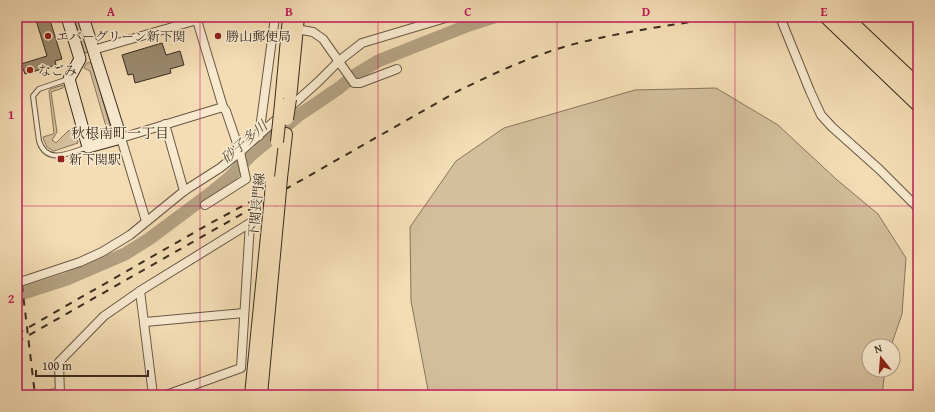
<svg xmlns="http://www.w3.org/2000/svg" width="935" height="412" viewBox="0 0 935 412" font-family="'Gentium Book Plus','Noto Serif JP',serif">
<rect width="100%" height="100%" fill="#f4ddb5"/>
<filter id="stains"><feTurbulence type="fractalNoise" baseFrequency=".005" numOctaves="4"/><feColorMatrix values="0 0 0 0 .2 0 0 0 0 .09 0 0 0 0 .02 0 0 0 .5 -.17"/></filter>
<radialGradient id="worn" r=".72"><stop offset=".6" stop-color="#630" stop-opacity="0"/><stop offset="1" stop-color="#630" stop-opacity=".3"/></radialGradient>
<g fill="#d4bf9c" stroke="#86765e">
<path d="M 74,17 L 78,17 L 89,51 L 87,53 L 84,52 Z"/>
<path d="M 88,62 L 92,64 L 111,129 L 107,134 L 93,139 L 90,139 L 88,136 L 107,130 L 90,71 L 84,68 L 86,64 Z"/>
<path d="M 63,85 L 63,88 L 51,92 L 57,132 L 52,140 L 56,143 L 68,131 L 75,129 L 78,143 L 54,151 L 47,147 L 43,138 L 43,137 L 53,134 L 54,133 L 49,91 L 50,89 Z"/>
<path d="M 716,88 L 778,125 L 836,179 L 878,214 L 906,258 L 902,314 L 891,346 L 869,346 L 869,370 L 885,370 L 882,395 L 429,395 L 411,301 L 410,227 L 456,161 L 504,128 L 635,90 Z"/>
</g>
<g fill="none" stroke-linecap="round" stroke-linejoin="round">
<path stroke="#b4a182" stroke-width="13" d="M 17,295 L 67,279 L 125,254 L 149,239 L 212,192 L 230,177 L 250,156 L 299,115 L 339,88 L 355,75 L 378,61 L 469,25 L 494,17"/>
</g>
<g fill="#9a886d" stroke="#392c1f">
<path d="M 35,17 L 49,17 L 62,59 L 55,61 L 56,65 L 25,74 L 21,64 L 47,56 Z"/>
<path d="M 162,43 L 166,55 L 180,51 L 184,65 L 170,69 L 171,73 L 135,83 L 133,74 L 128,75 L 122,55 Z"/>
</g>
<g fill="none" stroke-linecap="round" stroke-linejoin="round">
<g stroke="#685844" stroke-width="6">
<path id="lane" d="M 68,79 L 39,89 L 33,96 L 39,141 C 47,166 71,152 88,147"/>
</g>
<g stroke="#685844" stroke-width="10">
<g id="street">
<path d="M 196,17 L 223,107 L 226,111 L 240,152 L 246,179 L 205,205"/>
<path d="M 780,17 L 810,91 L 821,115 L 832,127 L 879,169 L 918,208"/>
<path d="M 296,29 L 313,32 L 323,39 L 354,83 L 360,83 L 397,69"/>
<path d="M 93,50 L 197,20"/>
<path d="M 165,124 L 184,191"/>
<path d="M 259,136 L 275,17"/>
<path d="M 146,221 L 121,138 L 223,107"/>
<path d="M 17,283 L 80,262 L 102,252 L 130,235 L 184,191 L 220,168 L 240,152 L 318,82 L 339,61 L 362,43 L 449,17"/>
<path d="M 140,291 L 153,395"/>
<path d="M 145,322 L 244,313"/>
<path d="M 39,395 L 60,393"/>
<path d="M 60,395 L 59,362 L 104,316 L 140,291 L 250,223 L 241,368 L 166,395"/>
</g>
</g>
<g stroke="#392c1f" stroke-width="13">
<path id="secondary" d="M 67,17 L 80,59 L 69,79 L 88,147 L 121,138 L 83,17"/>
</g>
<g stroke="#392c1f" stroke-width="14">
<g id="primary">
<path d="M 290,99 L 298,17"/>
<path d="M 281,104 L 289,17"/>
<path d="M 281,178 L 286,134"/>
<path d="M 251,395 L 270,206"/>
<path d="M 261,395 L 279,201"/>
</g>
</g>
<g stroke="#392c1f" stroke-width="16">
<g id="highway">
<path d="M 827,17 L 918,104"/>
<path d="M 845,17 L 918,86"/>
</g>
</g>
<use href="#lane" stroke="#f8e9cf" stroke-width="4"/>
<use href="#street" stroke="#f8e9cf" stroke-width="8"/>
<use href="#secondary" stroke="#f8e9cf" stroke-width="11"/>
<use href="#primary" stroke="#f4ddb5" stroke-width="12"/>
<use href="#highway" stroke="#f4ddb5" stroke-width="14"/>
<g stroke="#392c1f" stroke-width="2" stroke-dasharray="7 7" stroke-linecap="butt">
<path d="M 17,243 L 35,395"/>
<path d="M 17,334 L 209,224 L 261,196"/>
<path d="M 17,342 L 458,91 C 501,70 544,50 591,40 C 634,30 679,24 722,17"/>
</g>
<g stroke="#392c1f" stroke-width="14" stroke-linecap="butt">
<g id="primary-bridge">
<path d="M 287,119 L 290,99"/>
<path d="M 277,142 L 281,104"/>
<path d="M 279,201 L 281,178"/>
<path d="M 270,206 L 272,182"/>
</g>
</g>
<use href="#primary-bridge" stroke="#f4ddb5" stroke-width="12"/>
</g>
<path fill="none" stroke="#c2185b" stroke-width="1" stroke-opacity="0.55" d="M 200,17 L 200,395M 378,17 L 378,395M 557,17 L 557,395M 735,17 L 735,395M 17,206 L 918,206"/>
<g fill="#8f2418" stroke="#f8e9cf" stroke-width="1.5">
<circle cx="48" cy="36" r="4"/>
<circle cx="218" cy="36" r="4"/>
<circle cx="30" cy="70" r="4"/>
<rect x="57" y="155" width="8" height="8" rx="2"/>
</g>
<g text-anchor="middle" stroke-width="3" stroke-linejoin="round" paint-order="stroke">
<g font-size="13" fill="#392c1f" stroke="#f8e9cf" text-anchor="start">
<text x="56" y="41">エバーグリーン新下関</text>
<text x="226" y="41">勝山郵便局</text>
<text x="38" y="75">なごみ</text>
<text x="69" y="164">新下関駅</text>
</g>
<g font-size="13" fill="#392c1f" stroke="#f8e9cf">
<text transform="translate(256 205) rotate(-84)" y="5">下関長門線</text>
</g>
<g font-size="14" fill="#392c1f" stroke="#f8e9cf">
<text x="120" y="138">秋根南町一丁目</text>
</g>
<g font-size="14" font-style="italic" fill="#5e4f3d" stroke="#f8e9cf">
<text transform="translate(244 142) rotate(-41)" y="5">砂子多川</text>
</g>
</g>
<rect width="935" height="412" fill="none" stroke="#f4ddb5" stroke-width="44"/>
<g transform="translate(881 358) rotate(343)"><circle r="19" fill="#f8e9cf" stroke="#ac9d89"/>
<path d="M0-3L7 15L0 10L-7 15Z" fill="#8f2418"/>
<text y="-6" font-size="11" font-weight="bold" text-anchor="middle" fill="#392c1f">N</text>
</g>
<path d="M36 370v6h112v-6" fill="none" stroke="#392c1f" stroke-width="2"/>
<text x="42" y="370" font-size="12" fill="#392c1f" stroke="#f8e9cf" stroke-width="3" paint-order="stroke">100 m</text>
<rect x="22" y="22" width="891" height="368" fill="none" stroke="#c2185b" stroke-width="1.5"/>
<g font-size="13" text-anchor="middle" font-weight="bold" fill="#c2185b">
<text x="111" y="16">A</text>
<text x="289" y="16">B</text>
<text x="468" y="16">C</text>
<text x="646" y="16">D</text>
<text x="824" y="16">E</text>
<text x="11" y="119">1</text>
<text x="11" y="303">2</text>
</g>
<rect width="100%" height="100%" filter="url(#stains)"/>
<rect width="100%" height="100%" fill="url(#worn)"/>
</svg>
